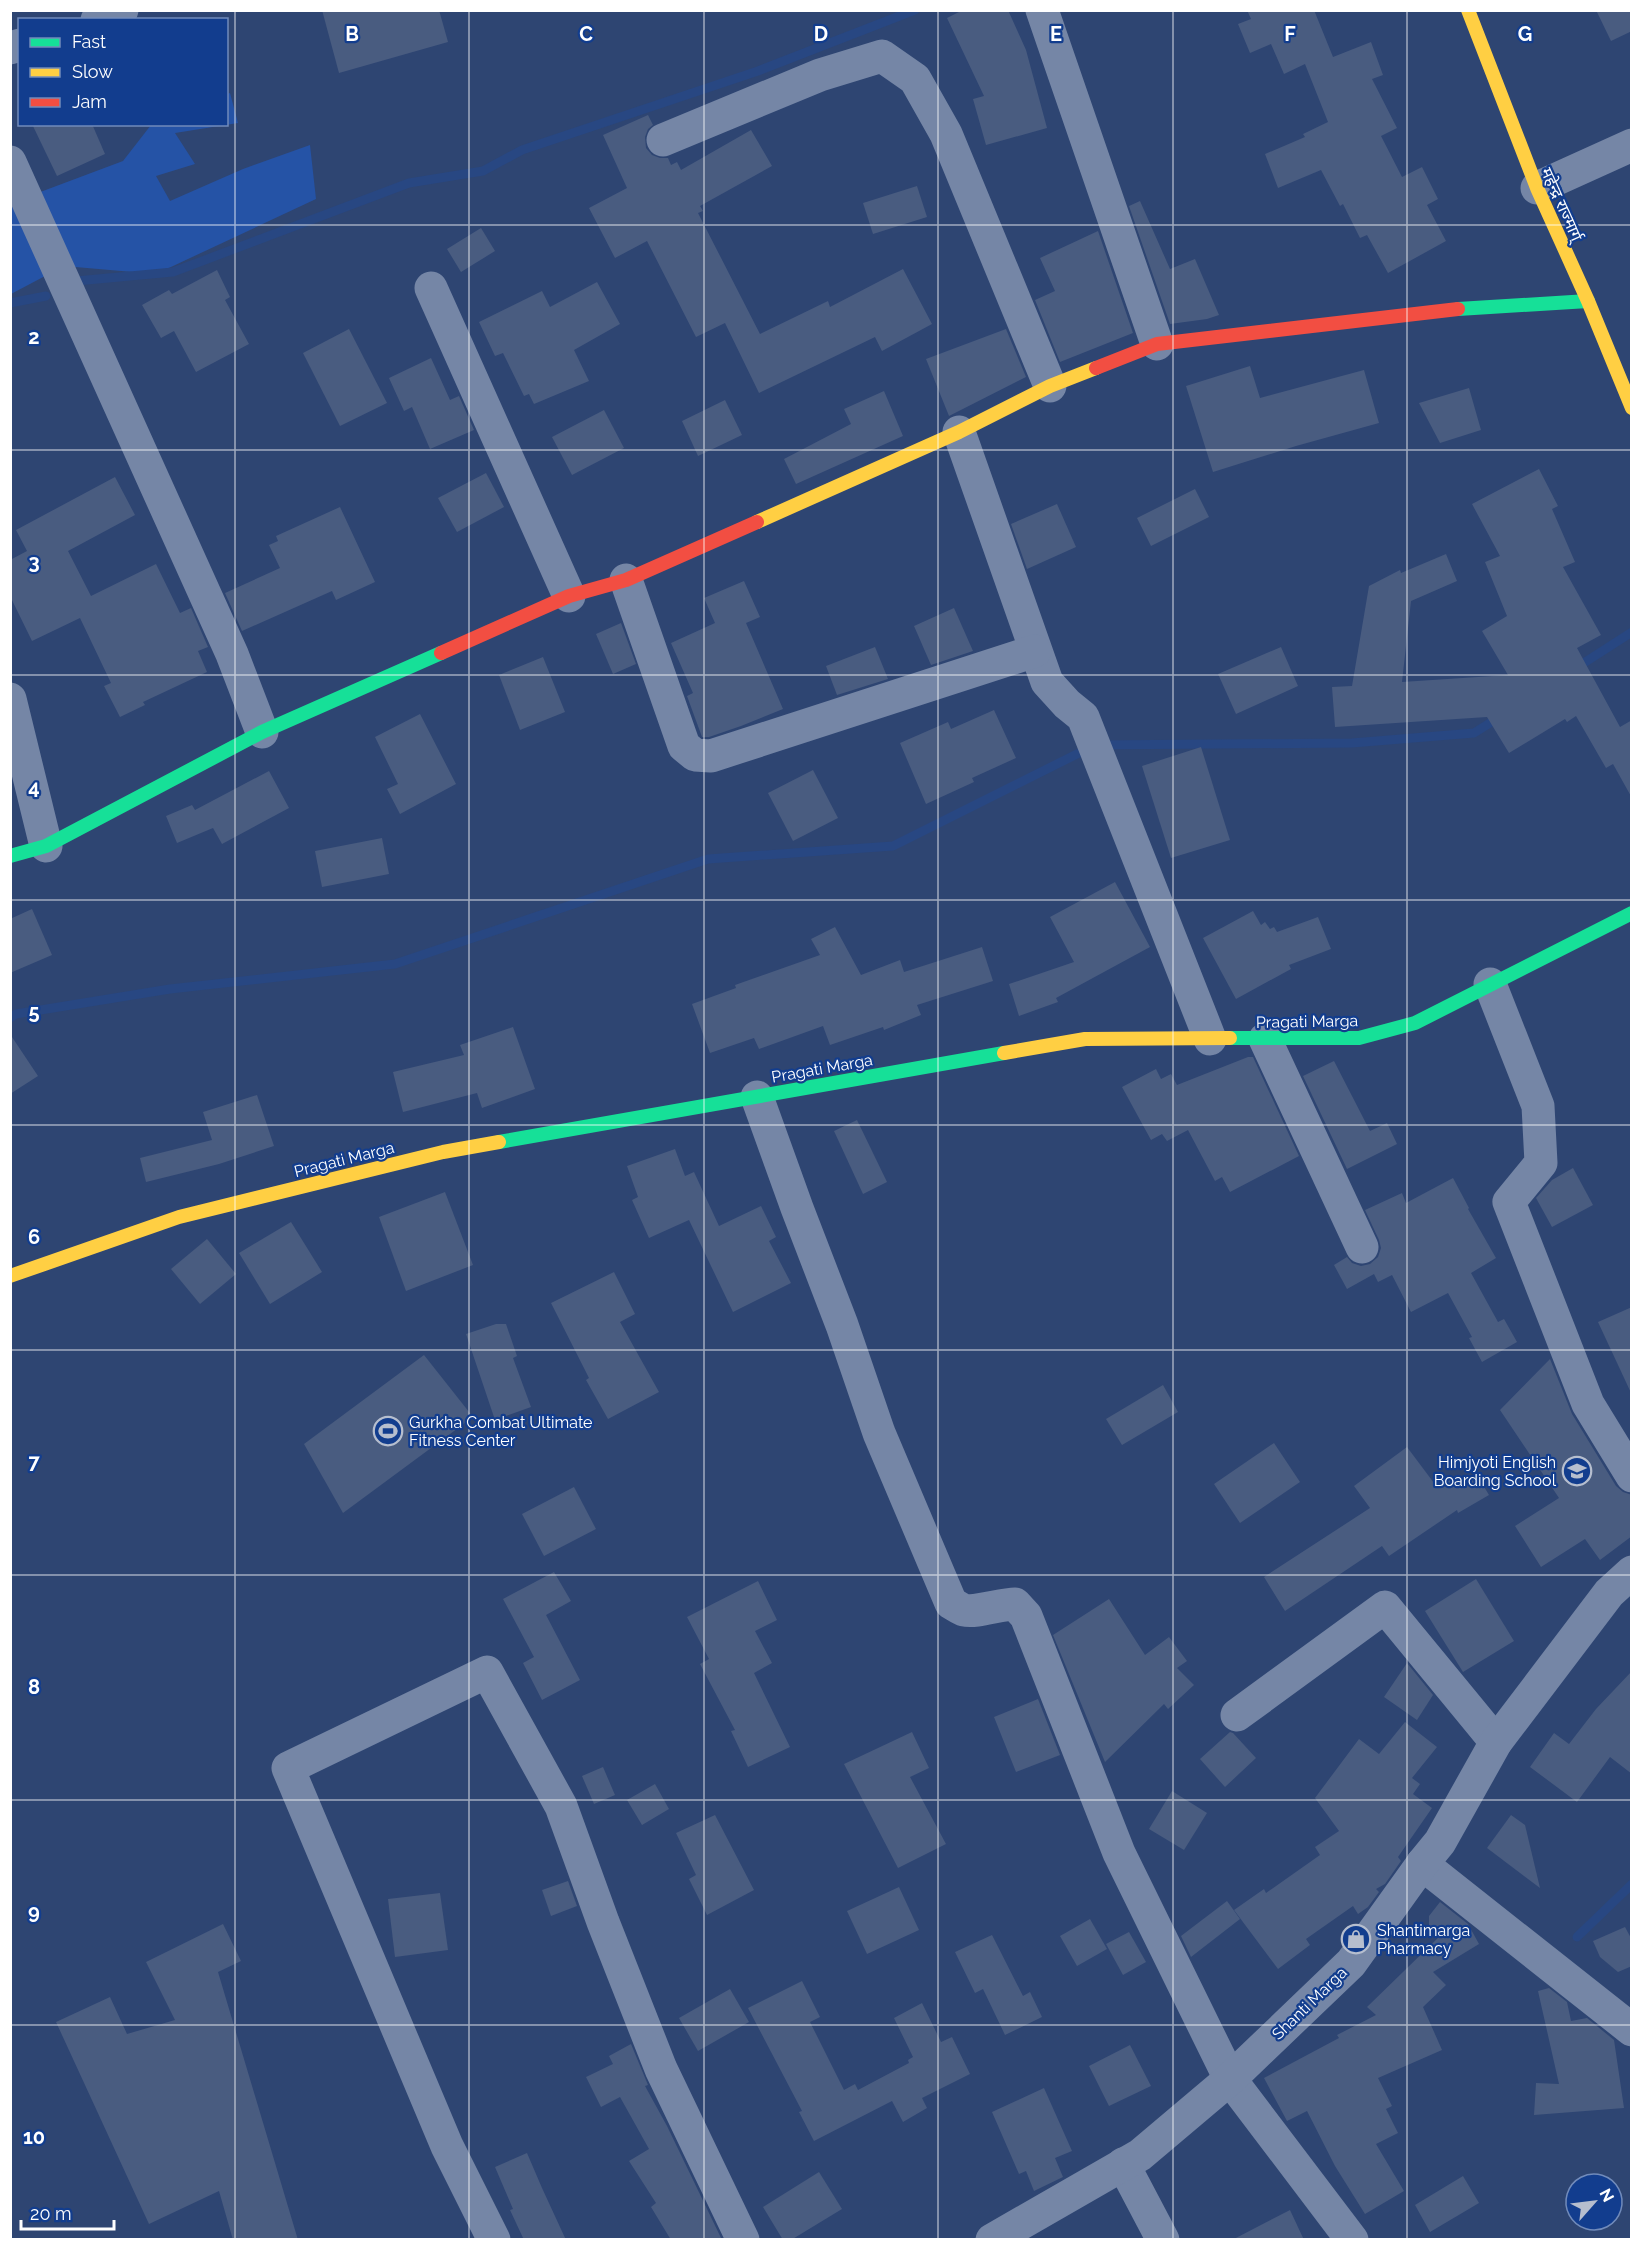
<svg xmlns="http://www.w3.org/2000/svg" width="1642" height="2250" viewBox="0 0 1642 2250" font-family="Raleway,'Noto Sans Devanagari',sans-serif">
<rect width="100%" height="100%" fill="#2e4572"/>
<path fill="#2553a6" d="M 230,93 L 238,123 L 175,133 L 195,164 L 156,176 L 170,201 L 243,169 L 310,145 L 316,199 L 156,274 L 64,266 L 11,294 L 11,203 L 123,161 L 151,125 L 226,124 L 227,94 Z"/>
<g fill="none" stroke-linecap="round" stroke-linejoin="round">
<g stroke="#284782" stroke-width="9">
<path d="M 76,281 L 173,272 L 409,183 L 483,171 L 522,150 L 758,71 L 915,10"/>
<path d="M 10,303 L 46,296"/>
<path d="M 1576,668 L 1632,632"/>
<path d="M 10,1018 L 16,1014 L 170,989 L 395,964 L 708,859 L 893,846 L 1095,745 L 1352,743 L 1474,733 L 1501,716"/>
<path d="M 1577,1937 L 1632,1884"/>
</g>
</g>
<g fill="#495c80">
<path d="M 322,10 L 439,10 L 448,42 L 339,73 Z"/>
<path d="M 963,10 L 1008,10 L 1026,50 L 1047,128 L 986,145 L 973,99 L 984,96 L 947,18 Z"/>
<path d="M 1247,10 L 1314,10 L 1333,57 L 1371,42 L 1383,75 L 1372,79 L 1397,128 L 1381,136 L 1402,177 L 1422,167 L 1438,199 L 1427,205 L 1446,241 L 1388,273 L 1367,235 L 1360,238 L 1343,204 L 1340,206 L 1321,170 L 1278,188 L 1265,154 L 1305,137 L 1303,134 L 1328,122 L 1305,64 L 1284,74 L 1271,44 L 1250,53 L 1238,24 L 1251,19 Z"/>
<path d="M 1596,10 L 1632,10 L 1632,31 L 1611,41 Z"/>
<path d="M 648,115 L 653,125 L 648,129 L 645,137 L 646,148 L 652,155 L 660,158 L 668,158 L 671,165 L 677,162 L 681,170 L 751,130 L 772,166 L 700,206 L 703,211 L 698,213 L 760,334 L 828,301 L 830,307 L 903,269 L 932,324 L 882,351 L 875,337 L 759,393 L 725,323 L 696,337 L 647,241 L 615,258 L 589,208 L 627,188 L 603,135 Z"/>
<path d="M 32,124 L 92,124 L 105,154 L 57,176 Z"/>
<path d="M 917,186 L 927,217 L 873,234 L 863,203 Z"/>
<path d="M 1140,201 L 1170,269 L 1195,259 L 1219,315 L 1207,319 L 1170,324 L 1129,206 Z"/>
<path d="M 481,228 L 495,251 L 461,272 L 447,249 Z"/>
<path d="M 1098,231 L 1133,333 L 1060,362 L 1035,300 L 1055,291 L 1040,258 Z"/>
<path d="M 217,270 L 230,297 L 225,300 L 249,344 L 196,372 L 174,331 L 161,338 L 142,305 L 169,290 L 172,294 Z"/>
<path d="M 597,282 L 620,324 L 574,350 L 589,381 L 534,404 L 529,394 L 524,396 L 503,353 L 495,356 L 479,322 L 542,291 L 550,307 Z"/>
<path d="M 349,329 L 387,403 L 340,426 L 303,353 Z"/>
<path d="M 1006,329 L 1026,377 L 949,416 L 926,359 Z"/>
<path d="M 431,358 L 450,400 L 459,396 L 474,430 L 430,449 L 412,407 L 404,411 L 389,378 Z"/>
<path d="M 1250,366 L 1260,398 L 1364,370 L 1379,423 L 1296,446 L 1213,472 L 1186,386 Z"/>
<path d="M 1469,388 L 1481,430 L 1440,443 L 1419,403 Z"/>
<path d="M 884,391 L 903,436 L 796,484 L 784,459 L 851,424 L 844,409 Z"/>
<path d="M 725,400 L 742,435 L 698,456 L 682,421 Z"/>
<path d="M 604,410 L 624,448 L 572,475 L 552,437 Z"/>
<path d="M 1539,469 L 1558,506 L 1552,509 L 1575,562 L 1563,567 L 1601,635 L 1577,648 L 1620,727 L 1632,720 L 1632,798 L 1613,764 L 1606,768 L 1576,716 L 1567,722 L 1565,719 L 1509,753 L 1487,717 L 1335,727 L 1332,687 L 1352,686 L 1369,586 L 1400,570 L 1401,573 L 1446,554 L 1457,581 L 1411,601 L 1402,682 L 1508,675 L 1482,631 L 1507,616 L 1485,562 L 1500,556 L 1472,504 Z"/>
<path d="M 486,473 L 504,507 L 457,532 L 438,498 Z"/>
<path d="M 115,477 L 135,515 L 68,551 L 91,596 L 156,564 L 180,613 L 191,608 L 208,647 L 198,651 L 207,672 L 143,702 L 145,705 L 120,717 L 104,686 L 111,683 L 80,618 L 32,641 L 10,596 L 10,560 L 27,551 L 16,530 Z"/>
<path d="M 1195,489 L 1209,517 L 1151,546 L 1137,518 Z"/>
<path d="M 1057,504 L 1076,547 L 1027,569 L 1011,524 Z"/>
<path d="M 340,507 L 375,582 L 336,600 L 332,591 L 242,631 L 225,593 L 280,568 L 269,545 L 278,541 L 276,536 Z"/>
<path d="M 744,581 L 760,617 L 746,623 L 783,709 L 741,726 L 709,737 L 702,737 L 687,696 L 693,693 L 671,643 L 715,623 L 704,598 Z"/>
<path d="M 954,608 L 973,651 L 931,665 L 914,626 Z"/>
<path d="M 621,623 L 636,664 L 613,674 L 596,634 Z"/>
<path d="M 875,647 L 888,679 L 837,695 L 826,666 Z"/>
<path d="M 1281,647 L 1298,686 L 1236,714 L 1218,674 Z"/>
<path d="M 543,657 L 565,712 L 520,730 L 499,675 Z"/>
<path d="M 994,710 L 1016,758 L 972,778 L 974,782 L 926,804 L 900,743 L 948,722 L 951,729 Z"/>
<path d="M 420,714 L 456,784 L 400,814 L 387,789 L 398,784 L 375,737 Z"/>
<path d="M 1201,747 L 1230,840 L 1171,858 L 1142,766 Z"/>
<path d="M 813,770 L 838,818 L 793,841 L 768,793 Z"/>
<path d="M 269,771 L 289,808 L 222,844 L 213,828 L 177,843 L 166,816 L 192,805 L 195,810 Z"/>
<path d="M 382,838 L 389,874 L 322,887 L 315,851 Z"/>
<path d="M 1115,882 L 1150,947 L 1056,998 L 1058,1002 L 1019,1016 L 1009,984 L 1074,962 L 1050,917 Z"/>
<path d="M 32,909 L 52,955 L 10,973 L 10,919 Z"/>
<path d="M 1253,911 L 1261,925 L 1265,922 L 1270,929 L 1274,927 L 1277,932 L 1318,917 L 1331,949 L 1289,965 L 1291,969 L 1236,999 L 1203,938 Z"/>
<path d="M 835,927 L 861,975 L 900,960 L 904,972 L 982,947 L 993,981 L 917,1005 L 921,1015 L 884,1030 L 883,1027 L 830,1045 L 823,1026 L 759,1049 L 754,1038 L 710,1053 L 692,1004 L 736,988 L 735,985 L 820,955 L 811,939 Z"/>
<path d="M 513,1027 L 535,1089 L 482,1108 L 477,1093 L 403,1112 L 393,1072 L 464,1055 L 460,1045 Z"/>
<path d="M 10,1034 L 38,1076 L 10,1094 Z"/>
<path d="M 1248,1057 L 1253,1057 L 1299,1156 L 1230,1192 L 1222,1177 L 1215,1181 L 1188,1130 L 1167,1141 L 1162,1134 L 1151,1140 L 1122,1087 L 1156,1069 L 1161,1079 L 1171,1074 L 1177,1085 Z"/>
<path d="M 1334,1061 L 1370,1131 L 1387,1123 L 1397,1144 L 1347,1169 L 1303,1076 Z"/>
<path d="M 257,1095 L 274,1146 L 219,1164 L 146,1182 L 140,1158 L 212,1140 L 203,1112 Z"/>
<path d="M 857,1120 L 887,1182 L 863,1194 L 834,1131 Z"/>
<path d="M 675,1149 L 685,1176 L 694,1172 L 719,1226 L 761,1206 L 776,1237 L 769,1241 L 791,1283 L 733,1312 L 689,1220 L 649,1238 L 632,1200 L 638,1197 L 627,1166 Z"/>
<path d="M 1573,1168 L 1593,1205 L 1552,1227 L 1536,1198 L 1552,1180 Z"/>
<path d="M 1453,1178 L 1469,1208 L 1468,1209 L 1496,1258 L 1471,1273 L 1498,1322 L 1504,1319 L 1517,1342 L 1482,1362 L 1469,1338 L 1472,1337 L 1448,1293 L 1411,1312 L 1392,1275 L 1378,1282 L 1374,1274 L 1347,1289 L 1334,1265 L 1347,1257 L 1352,1263 L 1361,1266 L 1370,1264 L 1378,1257 L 1381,1248 L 1379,1240 L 1365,1210 L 1402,1193 L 1406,1203 Z"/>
<path d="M 445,1192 L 473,1265 L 406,1291 L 379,1217 Z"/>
<path d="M 291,1222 L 322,1272 L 270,1304 L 239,1253 Z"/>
<path d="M 207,1239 L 236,1274 L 200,1304 L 171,1269 Z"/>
<path d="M 614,1272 L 635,1314 L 620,1322 L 659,1392 L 608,1419 L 586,1380 L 589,1378 L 551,1303 Z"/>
<path d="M 1632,1307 L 1632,1395 L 1598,1322 Z"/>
<path d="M 496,1324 L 506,1324 L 517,1356 L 513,1358 L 531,1407 L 495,1420 L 466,1334 Z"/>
<path d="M 424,1355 L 473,1417 L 343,1513 L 304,1444 Z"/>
<path d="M 1550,1359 L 1572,1414 L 1616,1486 L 1623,1492 L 1632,1495 L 1632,1536 L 1600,1560 L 1585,1539 L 1541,1567 L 1515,1526 L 1559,1498 L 1500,1410 Z"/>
<path d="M 1163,1385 L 1178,1412 L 1122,1445 L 1106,1419 Z"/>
<path d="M 1274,1443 L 1300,1482 L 1240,1523 L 1214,1484 Z"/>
<path d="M 1407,1447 L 1437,1487 L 1455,1476 L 1460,1485 L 1477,1475 L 1489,1495 L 1458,1513 L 1457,1510 L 1389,1556 L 1382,1546 L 1285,1611 L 1264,1577 L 1370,1508 L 1354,1486 Z"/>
<path d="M 574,1487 L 596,1529 L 544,1556 L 522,1514 Z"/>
<path d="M 554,1572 L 571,1601 L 546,1615 L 580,1680 L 542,1700 L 523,1663 L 534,1657 L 503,1599 Z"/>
<path d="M 1476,1579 L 1514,1641 L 1463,1672 L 1425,1611 Z"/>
<path d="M 758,1581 L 777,1620 L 755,1631 L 772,1663 L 754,1673 L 790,1747 L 748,1767 L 731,1731 L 735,1730 L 700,1664 L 709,1659 L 687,1617 Z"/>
<path d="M 1109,1599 L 1145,1655 L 1169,1637 L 1187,1661 L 1177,1668 L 1194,1685 L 1168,1709 L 1164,1704 L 1105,1762 L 1053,1635 Z"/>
<path d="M 1407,1663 L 1433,1695 L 1417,1720 L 1384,1697 Z"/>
<path d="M 1632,1671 L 1632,1774 L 1610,1757 L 1577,1802 L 1530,1767 L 1554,1733 L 1569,1744 L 1596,1709 Z"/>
<path d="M 1038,1699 L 1060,1755 L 1016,1772 L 994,1717 Z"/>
<path d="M 1405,1722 L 1437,1747 L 1412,1778 L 1420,1784 L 1413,1794 L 1432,1808 L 1398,1857 L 1401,1861 L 1385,1884 L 1376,1889 L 1379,1892 L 1368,1907 L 1358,1914 L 1353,1906 L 1306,1939 L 1310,1945 L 1278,1969 L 1234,1910 L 1264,1889 L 1266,1893 L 1320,1855 L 1315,1847 L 1339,1831 L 1315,1798 L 1359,1739 L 1379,1754 Z"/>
<path d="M 912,1732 L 929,1768 L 910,1777 L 946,1844 L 898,1868 L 844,1764 Z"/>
<path d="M 1230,1732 L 1233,1733 L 1256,1758 L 1225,1787 L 1200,1759 Z"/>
<path d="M 603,1767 L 615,1795 L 594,1804 L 582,1776 Z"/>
<path d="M 655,1784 L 669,1809 L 642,1825 L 627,1800 Z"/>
<path d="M 1172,1791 L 1207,1813 L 1184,1850 L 1149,1829 Z"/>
<path d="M 715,1815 L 754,1890 L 707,1915 L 689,1879 L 696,1875 L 676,1833 Z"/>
<path d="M 1511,1815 L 1525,1825 L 1540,1888 L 1487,1848 Z"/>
<path d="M 568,1881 L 577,1906 L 551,1916 L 542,1890 Z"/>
<path d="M 899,1887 L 919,1930 L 867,1954 L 847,1911 Z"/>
<path d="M 440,1893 L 448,1950 L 395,1957 L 388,1899 Z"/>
<path d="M 1227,1901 L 1240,1919 L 1191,1957 L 1181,1936 Z"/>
<path d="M 1440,1902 L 1468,1924 L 1479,1944 L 1433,1972 L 1446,1985 L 1423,2007 L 1442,2050 L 1378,2078 L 1392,2106 L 1386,2109 L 1398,2133 L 1376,2144 L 1404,2191 L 1365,2214 L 1335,2166 L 1307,2111 L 1287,2121 L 1264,2078 L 1339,2038 L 1337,2035 L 1376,2015 L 1367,2007 L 1441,1935 L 1429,1925 L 1429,1916 Z"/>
<path d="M 1090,1919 L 1107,1949 L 1077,1966 L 1060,1936 Z"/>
<path d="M 223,1924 L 241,1961 L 218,1972 L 298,2240 L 233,2240 L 219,2191 L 149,2224 L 56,2022 L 110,1997 L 127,2034 L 175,2020 L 146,1962 Z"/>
<path d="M 1625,1927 L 1632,1940 L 1632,1966 L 1618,1972 L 1600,1957 L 1593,1941 Z"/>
<path d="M 1129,1932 L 1146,1962 L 1123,1975 L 1106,1944 Z"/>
<path d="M 992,1935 L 1023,1996 L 1030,1992 L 1042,2017 L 1005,2035 L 983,1989 L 975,1993 L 955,1952 Z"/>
<path d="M 802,1981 L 820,2017 L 810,2022 L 844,2090 L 855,2084 L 858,2090 L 909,2063 L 908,2060 L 913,2057 L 894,2018 L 922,2003 L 941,2042 L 952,2037 L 970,2074 L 922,2098 L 927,2108 L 903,2122 L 892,2101 L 814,2141 L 799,2112 L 802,2111 L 748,2008 Z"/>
<path d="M 1549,1988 L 1567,2002 L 1571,2021 L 1587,2018 L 1614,2040 L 1624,2108 L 1534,2115 L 1536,2083 L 1559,2084 L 1538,1991 Z"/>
<path d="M 730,1989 L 749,2022 L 698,2051 L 679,2018 Z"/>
<path d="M 631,2044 L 648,2085 L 645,2086 L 667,2126 L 722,2240 L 671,2240 L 651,2207 L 656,2203 L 629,2161 L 649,2149 L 620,2097 L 601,2107 L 586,2077 L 613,2064 L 609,2056 Z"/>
<path d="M 1130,2045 L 1151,2086 L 1109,2106 L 1089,2066 Z"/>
<path d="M 1044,2088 L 1072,2151 L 1055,2158 L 1063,2177 L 1034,2191 L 1026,2171 L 1019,2174 L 992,2112 Z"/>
<path d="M 527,2153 L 542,2188 L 566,2240 L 524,2240 L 510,2210 L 513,2209 L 495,2167 Z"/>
<path d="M 819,2172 L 842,2209 L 791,2240 L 783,2240 L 763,2207 Z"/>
<path d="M 1463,2176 L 1479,2203 L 1430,2232 L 1415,2205 Z"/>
<path d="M 1290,2210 L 1304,2240 L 1232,2240 Z"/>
</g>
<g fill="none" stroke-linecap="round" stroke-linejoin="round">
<g stroke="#7586a6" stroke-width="33">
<path d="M 1042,10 L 1157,344"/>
<path d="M 97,20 L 122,10"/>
<path d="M 10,48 L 20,45"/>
<path d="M 663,140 L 820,75 L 882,56 L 915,79 L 946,134 L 1050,386"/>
<path d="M 10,162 L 232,654 L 262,732"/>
<path d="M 1537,188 L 1632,145"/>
<path d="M 431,288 L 569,596"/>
<path d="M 959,432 L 1047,682 L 1067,704 L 1083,717 L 1210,1039"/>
<path d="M 626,580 L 684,746 L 695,755 L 711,756 L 1035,651"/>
<path d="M 10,699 L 46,846"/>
<path d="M 1490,984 L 1538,1106 L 1541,1163 L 1509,1202 L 1588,1404 L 1632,1476"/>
<path d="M 1265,1039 L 1362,1247"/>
<path d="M 757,1097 L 797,1208 L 842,1325 L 879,1433 L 951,1603 C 955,1605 960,1609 964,1610 C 976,1613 1001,1604 1015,1604 L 1026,1616 L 1119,1853 L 1230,2079 L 1352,2240"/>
<path d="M 1237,1715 L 1385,1607 L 1496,1742"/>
<path d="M 1422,1864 L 1632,2030"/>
<path d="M 1123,2164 L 1163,2240"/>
<path d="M 494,2240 L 447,2146 L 288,1768 L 487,1672 L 561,1806 L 603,1922 L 661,2069 L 743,2240"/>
<path d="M 992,2240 L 1140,2155 L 1230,2079 L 1351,1963 L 1422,1864 L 1440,1842 L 1496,1742 L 1609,1593 L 1632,1572"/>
</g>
<g stroke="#16e098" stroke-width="14">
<path d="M 1458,309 L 1588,301"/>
<path d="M 10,856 L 46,846 L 262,732 L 441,653"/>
<path d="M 1230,1038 L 1359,1038 L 1415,1023 L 1632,913"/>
<path d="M 499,1142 L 1004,1053"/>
</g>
<g stroke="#ffcf43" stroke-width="14">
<path d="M 1468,10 L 1537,188 L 1588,301 L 1632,408"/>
<path d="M 757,522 L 959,432 L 1050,386 L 1096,368"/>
<path d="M 1004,1053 L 1085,1039 L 1230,1038"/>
<path d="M 10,1276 L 179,1217 L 443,1152 L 499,1142"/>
</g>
<g stroke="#f24e42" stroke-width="14">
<path d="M 1096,368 L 1157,344 L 1458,309"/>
<path d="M 441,653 L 569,596 L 626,580 L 757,522"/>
</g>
</g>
<path fill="none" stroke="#fff" stroke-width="1.5" stroke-opacity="0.55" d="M 235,10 L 235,2240M 469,10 L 469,2240M 704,10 L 704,2240M 938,10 L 938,2240M 1173,10 L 1173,2240M 1407,10 L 1407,2240M 10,225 L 1632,225M 10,450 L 1632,450M 10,675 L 1632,675M 10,900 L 1632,900M 10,1125 L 1632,1125M 10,1350 L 1632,1350M 10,1575 L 1632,1575M 10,1800 L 1632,1800M 10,2025 L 1632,2025"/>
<defs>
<g id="stadium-ring" transform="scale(1.5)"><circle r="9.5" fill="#123d8e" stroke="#b6bece" stroke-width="1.5"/><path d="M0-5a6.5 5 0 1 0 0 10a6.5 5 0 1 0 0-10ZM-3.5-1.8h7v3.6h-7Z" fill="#b6bece"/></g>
<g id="school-ring" transform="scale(1.5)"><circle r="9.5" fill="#123d8e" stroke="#b6bece" stroke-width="1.5"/><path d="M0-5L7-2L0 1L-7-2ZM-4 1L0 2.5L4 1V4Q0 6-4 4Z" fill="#b6bece"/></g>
<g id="shop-ring" transform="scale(1.5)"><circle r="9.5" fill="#123d8e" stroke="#b6bece" stroke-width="1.5"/><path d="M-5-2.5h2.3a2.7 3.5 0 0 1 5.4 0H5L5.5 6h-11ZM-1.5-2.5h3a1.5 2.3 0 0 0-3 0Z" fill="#b6bece"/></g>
</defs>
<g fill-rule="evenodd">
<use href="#stadium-ring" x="388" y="1431"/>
<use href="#school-ring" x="1577" y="1471"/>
<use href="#shop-ring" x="1356" y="1939"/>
</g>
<g text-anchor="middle" stroke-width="4.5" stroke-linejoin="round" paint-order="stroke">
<g font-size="16" fill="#fff" stroke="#123d8e">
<text transform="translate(1562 204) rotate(66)" y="6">महेन्द्र राज्मार्ग्</text>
<text transform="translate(1307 1021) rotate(-1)" y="6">Pragati Marga</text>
<text transform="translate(822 1068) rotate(-10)" y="6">Pragati Marga</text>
<text transform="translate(344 1159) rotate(-14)" y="6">Pragati Marga</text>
<text transform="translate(1309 2003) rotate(-44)" y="6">Shanti Marga</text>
</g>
<g font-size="16" fill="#fff" stroke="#123d8e" text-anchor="start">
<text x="409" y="1428">Gurkha Combat Ultimate<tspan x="409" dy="18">Fitness Center</tspan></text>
<text x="1556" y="1468" text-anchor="end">Himjyoti English<tspan x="1556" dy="18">Boarding School</tspan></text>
<text x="1377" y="1936">Shantimarga<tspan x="1377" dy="18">Pharmacy</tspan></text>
</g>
</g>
<g font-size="20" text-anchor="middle" font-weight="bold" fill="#fff" stroke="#123d8e" stroke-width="4.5" stroke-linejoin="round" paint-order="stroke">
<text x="352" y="41">B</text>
<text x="586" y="41">C</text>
<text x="821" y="41">D</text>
<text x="1056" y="41">E</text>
<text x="1290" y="41">F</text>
<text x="1525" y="41">G</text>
<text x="34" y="344">2</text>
<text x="34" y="569">3</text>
<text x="34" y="794">4</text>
<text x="34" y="1019">5</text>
<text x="34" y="1244">6</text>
<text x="34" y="1469">7</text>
<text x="34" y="1694">8</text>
<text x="34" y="1919">9</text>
<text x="34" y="2144">10</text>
</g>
<rect width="1642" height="2250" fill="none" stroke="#ffffff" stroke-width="24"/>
<rect x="18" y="18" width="210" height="108" fill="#123d8e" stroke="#718bbb" stroke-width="1.5"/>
<rect x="30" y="38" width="30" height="9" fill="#16e098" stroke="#718bbb" stroke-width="1.5"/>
<text x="72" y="48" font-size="18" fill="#ffffff">Fast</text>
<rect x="30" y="68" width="30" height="9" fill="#ffcf43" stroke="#718bbb" stroke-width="1.5"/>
<text x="72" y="78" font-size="18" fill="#ffffff">Slow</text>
<rect x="30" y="98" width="30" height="9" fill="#f24e42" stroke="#718bbb" stroke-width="1.5"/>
<text x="72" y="108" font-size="18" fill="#ffffff">Jam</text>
<g transform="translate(1594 2202) rotate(62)"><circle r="28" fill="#123d8e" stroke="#718bbb" stroke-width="1.5"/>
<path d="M0-4.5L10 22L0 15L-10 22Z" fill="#b6bece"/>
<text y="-9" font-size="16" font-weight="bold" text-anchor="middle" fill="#ffffff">N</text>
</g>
<path d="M21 2220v9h93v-9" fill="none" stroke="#ffffff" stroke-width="3"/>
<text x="30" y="2220" font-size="18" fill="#ffffff" stroke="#123d8e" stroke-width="4.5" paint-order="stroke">20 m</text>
</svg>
